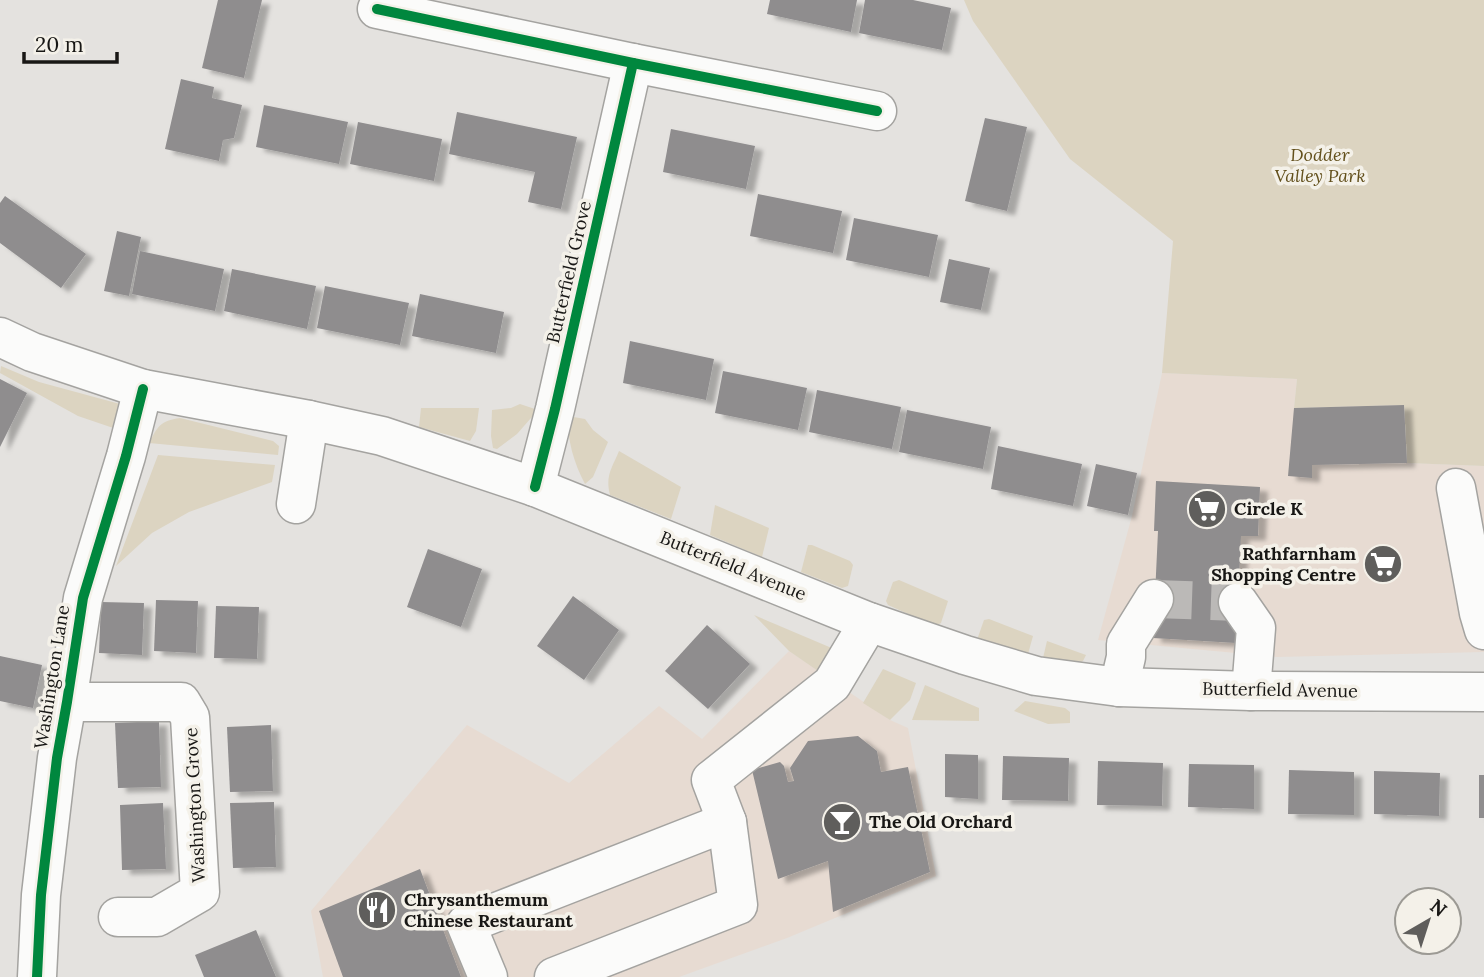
<svg xmlns="http://www.w3.org/2000/svg" width="1484" height="977" viewBox="0 0 1484 977" font-family="Lora,serif">
<defs>
<filter id="shadow"><feDropShadow dx="8" dy="4.5" stdDeviation="2" flood-color="#0004"/></filter>
</defs>
<rect width="100%" height="100%" fill="#e4e2df"/>
<g fill="#e7dbd2">
<path d="M 1162,373 L 1297,379 L 1294,408 L 1404,405 L 1407,463 L 1484,466 L 1484,652 L 1277,657 L 1098,640 L 1132,516 Z"/>
<path d="M 789,651 L 890,720 L 908,728 L 936,876 L 787,938 L 679,977 L 323,977 L 311,911 L 467,725 L 569,783 L 659,706 L 702,739 Z"/>
</g>
<g fill="#dcd4c1">
<path d="M 964,0 L 1484,0 L 1484,466 L 1407,463 L 1404,405 L 1294,408 L 1297,379 L 1162,373 L 1173,241 L 1070,159 L 973,21 Z"/>
<path d="M 1,366 L 39,382 L 120,404 L 125,432 L 78,416 L 0,373 Z"/>
<path d="M 520,404 L 538,410 L 517,434 L 497,449 L 493,448 L 491,436 L 492,410 L 511,408 Z"/>
<path d="M 421,408 L 479,408 L 476,431 L 470,441 L 419,427 Z"/>
<path d="M 568,416 L 585,419 L 593,430 L 608,442 L 593,477 L 585,484 C 574,463 567,440 568,416 Z"/>
<path d="M 180,418 L 273,441 L 279,446 L 278,455 L 149,443 C 158,426 160,421 180,418 Z"/>
<path d="M 619,451 L 681,487 L 671,519 L 610,495 C 605,476 612,468 619,451 Z"/>
<path d="M 158,455 L 275,465 L 272,482 L 189,512 L 152,533 L 116,566 Z"/>
<path d="M 715,505 L 769,528 L 762,557 L 710,535 Z"/>
<path d="M 808,545 L 812,545 L 850,561 L 853,565 L 848,586 L 842,588 L 801,572 Z"/>
<path d="M 899,580 L 948,601 L 941,623 L 935,626 L 888,605 L 886,601 L 893,582 Z"/>
<path d="M 754,615 L 834,649 L 818,671 L 789,651 Z"/>
<path d="M 989,619 L 1033,636 L 1028,654 L 980,642 L 978,637 L 984,620 Z"/>
<path d="M 1047,641 L 1086,655 L 1083,661 L 1079,663 L 1043,658 Z"/>
<path d="M 883,669 L 916,683 L 910,700 L 890,720 L 863,703 Z"/>
<path d="M 925,685 L 979,708 L 979,721 L 912,720 Z"/>
<path d="M 1025,701 L 1065,708 L 1070,712 L 1070,723 L 1048,724 L 1014,711 Z"/>
</g>
<g fill="#8f8d8e" filter="url(#shadow)">
<path d="M 218,0 L 262,0 L 244,78 L 202,68 Z"/>
<path d="M 770,0 L 857,0 L 851,32 L 767,14 Z"/>
<path d="M 865,0 L 913,0 L 951,8 L 942,50 L 859,33 Z"/>
<path d="M 181,79 L 214,87 L 212,98 L 242,105 L 234,138 L 223,140 L 219,161 L 165,149 Z"/>
<path d="M 264,105 L 348,122 L 339,164 L 256,147 Z"/>
<path d="M 457,112 L 577,137 L 561,209 L 528,202 L 535,172 L 449,154 Z"/>
<path d="M 985,118 L 1027,127 L 1007,211 L 965,201 Z"/>
<path d="M 358,122 L 442,139 L 434,181 L 350,164 Z"/>
<path d="M 671,129 L 755,146 L 746,189 L 663,172 Z"/>
<path d="M 758,194 L 842,211 L 833,253 L 750,236 Z"/>
<path d="M 5,196 L 86,254 L 61,288 L 0,243 L 0,203 Z"/>
<path d="M 854,218 L 938,235 L 929,277 L 846,260 Z"/>
<path d="M 117,231 L 141,237 L 129,296 L 104,291 Z"/>
<path d="M 140,251 L 224,269 L 215,311 L 132,294 Z"/>
<path d="M 949,259 L 990,268 L 981,310 L 940,302 Z"/>
<path d="M 232,269 L 316,286 L 307,329 L 224,311 Z"/>
<path d="M 325,286 L 409,303 L 400,345 L 317,328 Z"/>
<path d="M 420,294 L 504,312 L 496,353 L 412,336 Z"/>
<path d="M 630,341 L 714,359 L 706,400 L 623,383 Z"/>
<path d="M 723,371 L 807,388 L 798,430 L 715,413 Z"/>
<path d="M 0,379 L 27,393 L 0,447 Z"/>
<path d="M 817,390 L 901,407 L 892,449 L 809,432 Z"/>
<path d="M 1404,405 L 1407,463 L 1312,465 L 1312,478 L 1288,476 L 1294,408 Z"/>
<path d="M 907,410 L 991,427 L 983,469 L 899,452 Z"/>
<path d="M 998,446 L 1082,464 L 1073,506 L 991,489 Z"/>
<path d="M 1096,464 L 1137,473 L 1128,515 L 1087,506 Z"/>
<path d="M 1156,481 L 1260,487 L 1258,536 L 1241,536 L 1236,643 L 1153,638 L 1158,531 L 1154,531 Z"/>
<path d="M 428,549 L 482,569 L 461,627 L 407,607 Z"/>
<path d="M 573,596 L 619,630 L 584,680 L 537,646 Z"/>
<path d="M 156,600 L 198,601 L 196,653 L 154,651 Z"/>
<path d="M 101,602 L 144,603 L 142,655 L 99,653 Z"/>
<path d="M 216,606 L 259,607 L 257,659 L 214,658 Z"/>
<path d="M 707,625 L 750,664 L 708,709 L 665,671 Z"/>
<path d="M 0,656 L 42,665 L 33,708 L 0,701 Z"/>
<path d="M 159,721 L 161,787 L 118,788 L 115,723 Z"/>
<path d="M 271,725 L 273,791 L 230,792 L 227,727 Z"/>
<path d="M 858,736 L 877,751 L 881,772 L 908,767 L 930,872 L 833,912 L 828,861 L 778,879 L 752,770 L 780,762 L 784,766 L 788,782 L 794,781 L 790,768 L 808,741 Z"/>
<path d="M 945,754 L 978,755 L 978,799 L 945,797 Z"/>
<path d="M 1003,756 L 1069,758 L 1068,801 L 1002,800 Z"/>
<path d="M 1098,761 L 1163,763 L 1162,806 L 1097,805 Z"/>
<path d="M 1189,764 L 1254,765 L 1254,809 L 1188,807 Z"/>
<path d="M 1289,770 L 1354,772 L 1354,815 L 1288,814 Z"/>
<path d="M 1374,771 L 1440,773 L 1439,816 L 1374,814 Z"/>
<rect x="1479" y="775" width="5" height="43"/>
<path d="M 274,802 L 276,867 L 233,868 L 230,803 Z"/>
<path d="M 163,803 L 166,869 L 122,870 L 120,805 Z"/>
<path d="M 420,869 L 461,977 L 343,977 L 319,911 Z"/>
<path d="M 256,930 L 276,977 L 204,977 L 195,955 Z"/>
</g>
<g fill="none" stroke-linecap="round" stroke-linejoin="round">
<path stroke="#bbb9b7" stroke-width="38" stroke-dasharray="38 19" stroke-linecap="butt" d="M 1154,599 L 1238,602"/>
<g stroke="#a4a3a0" stroke-width="41">
<g id="minor">
<path d="M 377,9 L 633,63 L 877,111"/>
<path d="M 535,487 L 555,409 L 633,63"/>
<path d="M 1456,488 L 1479,613 L 1484,630"/>
<path d="M 296,504 L 309,420"/>
<path d="M 1238,602 L 1256,628 L 1251,691"/>
<path d="M 1119,687 L 1126,657 L 1126,644 L 1154,599"/>
<path d="M 67,702 L 181,702 L 190,717 L 200,892 L 157,917 L 118,917"/>
<path d="M 37,977 L 41,895 L 57,758 L 67,702 L 83,598 L 126,456 L 143,389"/>
<path d="M 488,977 L 466,924 L 727,822"/>
<path d="M 554,977 L 738,905 L 727,822 L 711,780 L 832,684 L 869,622"/>
</g>
</g>
<g stroke="#a4a3a0" stroke-width="41">
<path id="major" d="M 0,337 L 32,352 L 143,389 L 309,420 L 382,436 L 535,487 L 869,622 L 965,655 L 1036,676 L 1119,687 L 1251,691 L 1484,692"/>
</g>
<use href="#minor" stroke="#fbfbfa" stroke-width="38"/>
<use href="#major" stroke="#fbfbfa" stroke-width="38"/>
<g stroke="#f4f1e9" stroke-width="15">
<g id="cycleway">
<path d="M 377,9 L 633,63 L 877,111"/>
<path d="M 535,487 L 555,409 L 633,63"/>
<path d="M 37,977 L 41,895 L 57,758 L 67,702 L 83,598 L 126,456 L 143,389"/>
</g>
</g>
<use href="#cycleway" stroke="#00873e" stroke-width="10"/>
</g>
<defs>
<g id="supermarket-disc" transform="scale(2.0125)"><circle r="9.5" fill="#5f5e5c" stroke="#f4f1e9"/><path d="M-6-5.5h2.5l.6 2H6L4.5 2H-2.5L-4.4-4H-6ZM-1.5 3.2a1.3 1.3 0 1 0 .1 0ZM3 3.2a1.3 1.3 0 1 0 .1 0Z" fill="#fff"/></g>
<g id="bar-disc" transform="scale(2.0125)"><circle r="9.5" fill="#5f5e5c" stroke="#f4f1e9"/><path d="M-6-5H6L.8 .8V4.5H3.5V6h-7V4.5H-.8V.8Z" fill="#fff"/></g>
<g id="restaurant-disc" transform="scale(2.0125)"><circle r="9.5" fill="#5f5e5c" stroke="#f4f1e9"/><path d="M-5-6h1v4h1v-4h1v4h1v-4h1v5L-1.5 .5V6h-2V.5L-5-1ZM5-6V6H3V1.5H1.5Q1.5-4 5-6Z" fill="#fff"/></g>
</defs>
<g fill-rule="evenodd">
<use href="#supermarket-disc" x="1207" y="509"/>
<use href="#supermarket-disc" x="1383" y="564"/>
<use href="#bar-disc" x="842" y="822"/>
<use href="#restaurant-disc" x="377" y="910"/>
</g>
<g text-anchor="middle" stroke-width="7" stroke-linejoin="round" paint-order="stroke">
<g font-size="18" font-style="italic" fill="#63501c" stroke="#f4f1e9">
<text x="1320" y="161">Dodder<tspan x="1320" dy="21">Valley Park</tspan></text>
</g>
<g font-size="18" fill="#181715" stroke="#f4f1e9">
<text transform="translate(569 272) rotate(-77)" y="6">Butterfield Grove</text>
<text transform="translate(733 566) rotate(22)" y="6">Butterfield Avenue</text>
<text transform="translate(52 677) rotate(-81)" y="6">Washington Lane</text>
<text transform="translate(1280 690) rotate(1)" y="6">Butterfield Avenue</text>
<text transform="translate(195 805) rotate(-93)" y="6">Washington Grove</text>
</g>
<g font-size="18" font-weight="bold" fill="#181715" stroke="#f4f1e9" text-anchor="start">
<text x="1234" y="515">Circle K</text>
<text x="1356" y="560" text-anchor="end">Rathfarnham<tspan x="1356" dy="21">Shopping Centre</tspan></text>
<text x="869" y="828">The Old Orchard</text>
<text x="404" y="906">Chrysanthemum<tspan x="404" dy="21">Chinese Restaurant</tspan></text>
</g>
</g>
<g transform="translate(1428 921) rotate(39)"><circle r="33" fill="#f4f1e9" stroke="#9c9a94" stroke-width="2"/>
<path d="M0-5L12 26L0 18L-12 26Z" fill="#5f5e5c"/>
<text y="-10" font-size="19" font-weight="bold" text-anchor="middle" fill="#181715">N</text>
</g>
<path d="M24 52v10h93v-10" fill="none" stroke="#181715" stroke-width="3.5"/>
<text x="35" y="52" font-size="21" fill="#181715" stroke="#f4f1e9" stroke-width="5" paint-order="stroke">20 m</text>
</svg>
